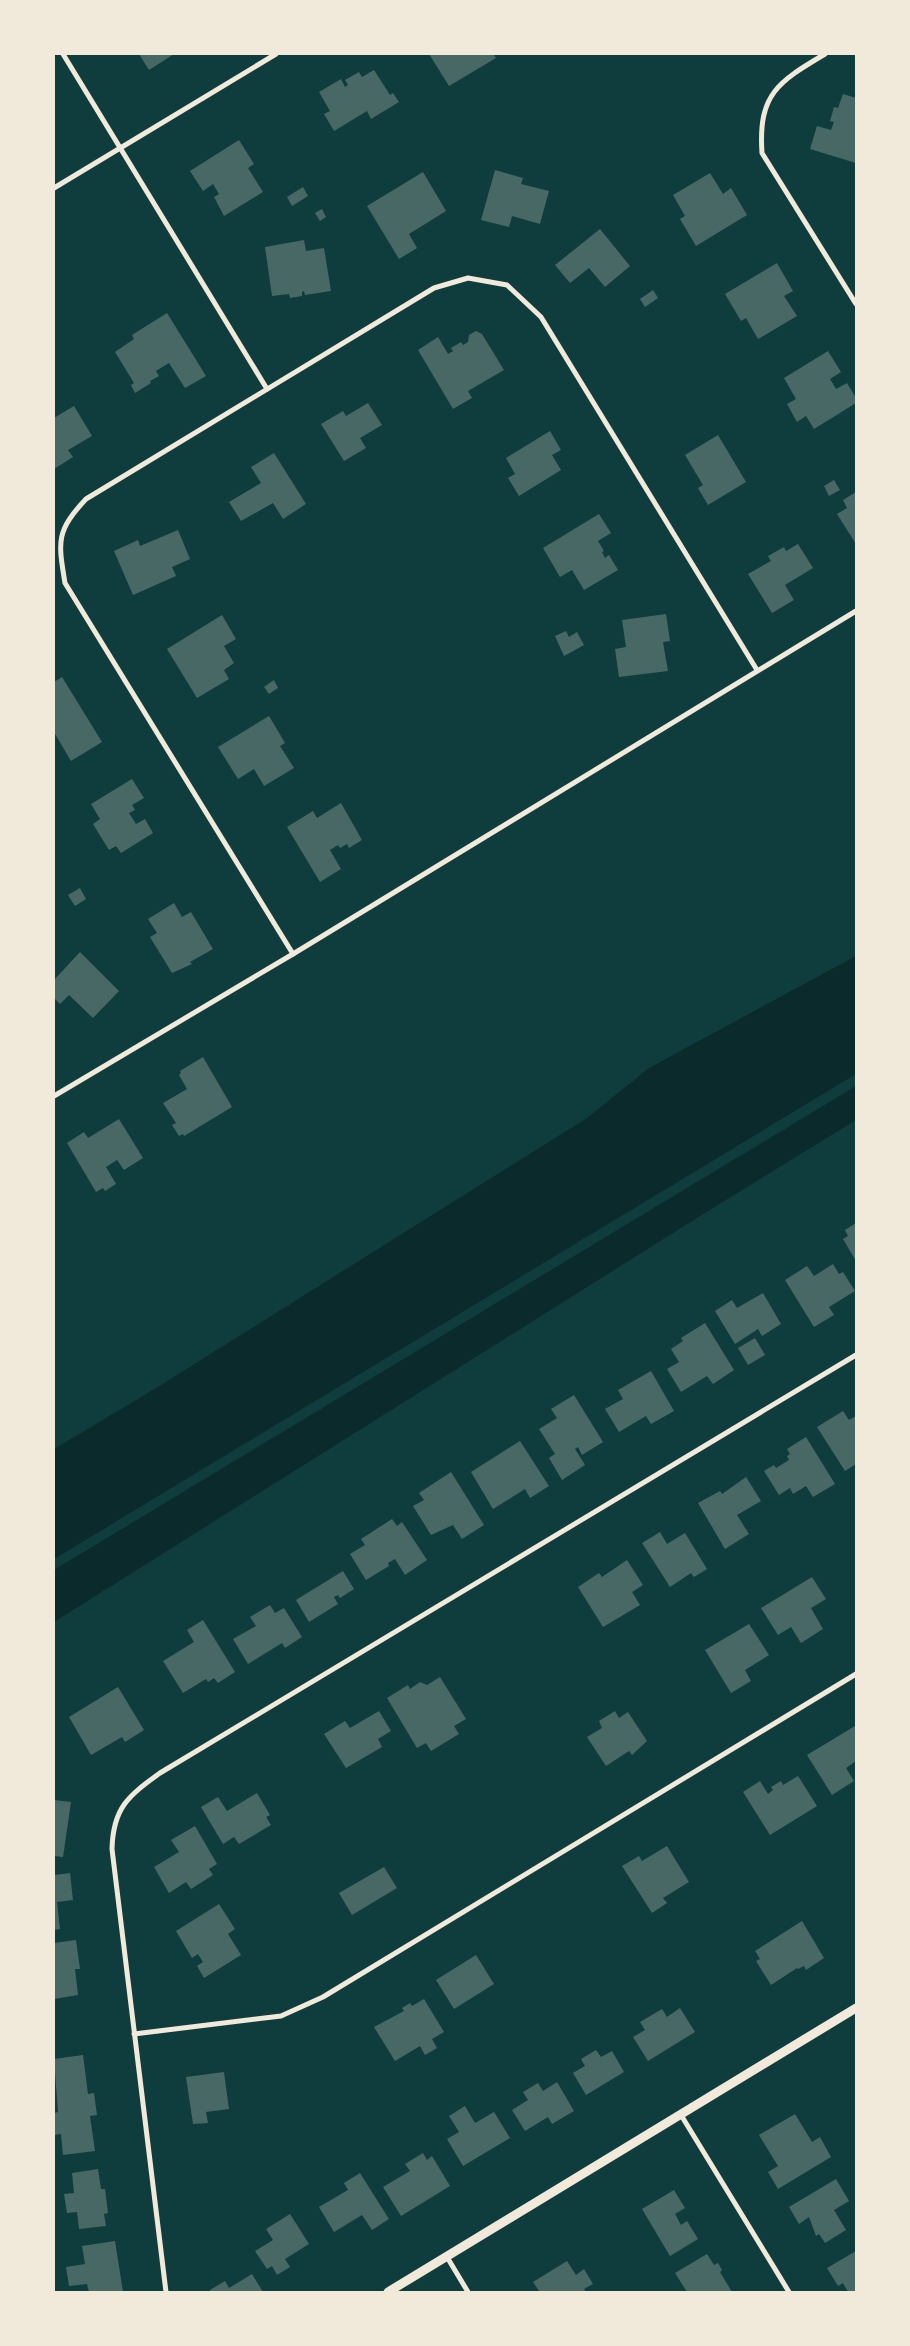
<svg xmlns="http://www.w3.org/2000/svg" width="910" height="2346" viewBox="0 0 910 2346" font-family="'Noto Sans',sans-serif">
<rect width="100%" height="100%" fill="#0f3d3e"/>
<g fill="#0a2a2b">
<path d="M 856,956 L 856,1074 L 54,1559 L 54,1449 L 153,1390 L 587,1118 L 649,1068 Z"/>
<path d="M 856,1086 L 856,1120 L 700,1216 L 54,1622 L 54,1570 Z"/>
</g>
<g fill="#486865">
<path d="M 139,54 L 174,54 L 149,70 Z"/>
<path d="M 429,54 L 493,54 L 496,58 L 449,86 Z"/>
<path d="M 374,70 L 390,95 L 393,93 L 399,102 L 371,119 L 367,111 L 334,131 L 324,114 L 330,111 L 319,92 L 341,79 L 345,87 L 348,85 L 345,80 L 359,72 L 362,77 Z"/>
<path d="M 843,94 L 856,98 L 856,163 L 810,149 L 817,126 L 831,130 L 834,122 L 830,121 L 834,107 L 838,108 Z"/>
<path d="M 239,140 L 254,164 L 248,168 L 263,192 L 224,216 L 214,197 L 219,194 L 213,184 L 203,191 L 190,171 Z"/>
<path d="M 495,170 L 523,178 L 521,184 L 549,191 L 540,224 L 512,216 L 509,227 L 481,220 Z"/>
<path d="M 423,172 L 446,211 L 409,234 L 417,248 L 399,259 L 367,206 Z"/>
<path d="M 710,173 L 723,194 L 731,188 L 747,215 L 696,246 L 680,219 L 685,216 L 673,195 Z"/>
<path d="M 303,187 L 308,196 L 292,206 L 287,197 Z"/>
<path d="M 322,209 L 326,217 L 320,221 L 315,213 Z"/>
<path d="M 600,229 L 630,266 L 605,287 L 589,268 L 570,283 L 555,265 Z"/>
<path d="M 304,240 L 306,251 L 324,248 L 331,291 L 305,295 L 304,291 L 302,292 L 302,296 L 290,298 L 289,294 L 272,296 L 265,247 Z"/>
<path d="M 777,263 L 793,291 L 784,296 L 797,316 L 758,339 L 746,318 L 741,321 L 725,294 Z"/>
<path d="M 653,290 L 658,298 L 645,307 L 640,299 Z"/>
<path d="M 167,313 L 206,376 L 185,388 L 169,363 L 156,371 L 159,376 L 150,381 L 151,383 L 135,393 L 131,385 L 134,383 L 115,352 L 134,339 L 132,335 Z"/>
<path d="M 476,331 L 482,334 L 504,370 L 468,391 L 472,398 L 453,409 L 418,350 L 438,337 L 448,354 L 453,351 L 451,348 L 461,342 L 463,345 L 468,342 L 469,335 Z"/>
<path d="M 828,351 L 841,372 L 830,379 L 836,389 L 847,383 L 856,398 L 856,403 L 814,429 L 806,416 L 797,422 L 787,404 L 796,399 L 784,378 Z"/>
<path d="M 368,403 L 382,425 L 360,438 L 366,448 L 344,461 L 321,424 L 343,411 L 346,416 Z"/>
<path d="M 74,406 L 92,436 L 68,450 L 73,457 L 54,469 L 54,418 Z"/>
<path d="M 550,431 L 561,450 L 552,455 L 561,470 L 519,496 L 508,478 L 515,474 L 506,458 Z"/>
<path d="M 718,435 L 746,482 L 708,505 L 698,488 L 703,485 L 685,455 Z"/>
<path d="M 274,453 L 306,504 L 283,519 L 273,503 L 241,521 L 229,502 L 261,483 L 251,467 Z"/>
<path d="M 834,480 L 840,490 L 829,496 L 824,486 Z"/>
<path d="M 856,492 L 856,544 L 837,514 L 847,508 L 843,500 Z"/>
<path d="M 599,514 L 611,533 L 598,541 L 604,551 L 602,552 L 605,558 L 609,555 L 618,570 L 584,590 L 572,570 L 560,577 L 543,548 Z"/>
<path d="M 178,530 L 190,559 L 172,567 L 176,576 L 133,595 L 114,551 L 138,540 L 140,546 Z"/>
<path d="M 798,544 L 813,568 L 785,585 L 794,600 L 772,613 L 748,574 L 771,561 L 768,556 L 784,547 L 786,551 Z"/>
<path d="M 666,614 L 670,641 L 663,642 L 668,671 L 619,677 L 615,649 L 626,647 L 622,620 Z"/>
<path d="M 222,615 L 236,639 L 224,646 L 234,663 L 224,670 L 229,679 L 197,698 L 167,649 Z"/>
<path d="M 566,631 L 569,637 L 577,632 L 584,645 L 564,656 L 555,636 Z"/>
<path d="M 62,677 L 102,742 L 71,761 L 54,732 L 54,682 Z"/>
<path d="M 274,680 L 278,688 L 269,694 L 264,687 Z"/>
<path d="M 269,716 L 285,743 L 280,746 L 294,768 L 264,786 L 254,769 L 238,779 L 218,747 Z"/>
<path d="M 132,779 L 144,798 L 132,805 L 135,810 L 129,813 L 136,824 L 145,819 L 153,833 L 121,853 L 116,846 L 109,850 L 93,824 L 100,819 L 91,804 Z"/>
<path d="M 341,803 L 362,840 L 349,848 L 347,844 L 340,848 L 338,845 L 330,850 L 341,869 L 320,882 L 287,827 L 313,811 L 317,818 Z"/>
<path d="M 80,888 L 86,899 L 75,906 L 68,895 Z"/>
<path d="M 174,903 L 182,917 L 191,912 L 213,949 L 190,962 L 192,964 L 172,973 L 150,937 L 157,933 L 148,919 Z"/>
<path d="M 80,952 L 119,991 L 93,1018 L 69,995 L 60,1004 L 54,998 L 54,980 Z"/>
<path d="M 203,1057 L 232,1107 L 184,1136 L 183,1134 L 179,1136 L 172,1125 L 176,1123 L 163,1103 L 187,1089 L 179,1075 L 181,1073 L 180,1071 Z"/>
<path d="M 119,1119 L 143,1158 L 124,1170 L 117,1160 L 106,1167 L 116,1184 L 105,1191 L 103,1188 L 96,1192 L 67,1143 L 84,1132 L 88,1138 Z"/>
<path d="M 856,1223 L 856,1261 L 843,1239 L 848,1236 L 845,1230 Z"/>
<path d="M 833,1264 L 839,1274 L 843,1272 L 855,1291 L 829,1307 L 834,1315 L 814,1327 L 785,1280 L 807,1266 L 814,1276 Z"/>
<path d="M 763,1293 L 781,1324 L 762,1336 L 758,1329 L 735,1344 L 715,1311 L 732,1300 L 737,1308 Z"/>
<path d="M 705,1323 L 734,1370 L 713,1384 L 707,1376 L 681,1392 L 667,1369 L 679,1362 L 671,1349 L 683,1341 L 681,1338 Z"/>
<path d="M 755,1338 L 765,1355 L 748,1365 L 738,1348 Z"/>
<path d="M 651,1371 L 674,1411 L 651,1424 L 646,1416 L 619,1432 L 605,1409 L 623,1399 L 618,1390 Z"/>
<path d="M 574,1395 L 603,1442 L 582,1455 L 578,1447 L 575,1449 L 585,1465 L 562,1480 L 549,1458 L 555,1454 L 539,1429 L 557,1418 L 551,1409 Z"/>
<path d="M 843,1411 L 849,1420 L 856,1416 L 856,1464 L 845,1471 L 817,1427 Z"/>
<path d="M 806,1437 L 835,1484 L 813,1497 L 806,1486 L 793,1494 L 790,1488 L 779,1495 L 764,1471 L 774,1465 L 776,1468 L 789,1460 L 787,1456 L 790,1454 L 787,1449 Z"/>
<path d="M 520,1441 L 549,1486 L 530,1498 L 525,1489 L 493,1509 L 471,1472 Z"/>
<path d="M 451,1472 L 484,1525 L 462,1539 L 453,1525 L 431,1535 L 413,1506 L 424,1500 L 419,1493 Z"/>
<path d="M 746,1477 L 761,1501 L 737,1515 L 749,1534 L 725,1549 L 698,1503 L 720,1491 L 722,1494 Z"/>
<path d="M 392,1519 L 397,1526 L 402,1522 L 427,1560 L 405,1575 L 395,1559 L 388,1563 L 389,1566 L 366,1580 L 350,1554 L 365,1545 L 361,1539 Z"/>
<path d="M 660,1532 L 667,1544 L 685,1533 L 707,1569 L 694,1577 L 691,1573 L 670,1587 L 642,1543 Z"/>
<path d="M 627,1560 L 643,1585 L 632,1592 L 640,1605 L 603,1627 L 578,1587 L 599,1573 L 602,1577 Z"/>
<path d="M 343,1571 L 354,1589 L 340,1598 L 338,1595 L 334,1597 L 338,1604 L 309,1622 L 296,1600 Z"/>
<path d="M 812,1577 L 826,1599 L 811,1608 L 823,1629 L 801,1643 L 791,1627 L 778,1635 L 761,1608 Z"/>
<path d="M 270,1605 L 275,1613 L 284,1608 L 302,1637 L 285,1648 L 282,1643 L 248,1664 L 233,1639 L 256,1626 L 250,1617 Z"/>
<path d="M 203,1620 L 235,1672 L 218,1683 L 214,1678 L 208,1682 L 206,1679 L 183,1693 L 163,1661 L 194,1642 L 187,1630 Z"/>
<path d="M 749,1624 L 769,1655 L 745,1670 L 751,1681 L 731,1693 L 705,1650 Z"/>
<path d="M 440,1677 L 466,1719 L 454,1726 L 459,1734 L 431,1751 L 426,1743 L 417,1748 L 387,1698 L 408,1685 L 410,1689 L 420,1682 L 427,1685 Z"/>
<path d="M 118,1687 L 144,1730 L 125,1742 L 122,1737 L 91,1755 L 69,1717 Z"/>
<path d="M 379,1711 L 391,1731 L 378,1739 L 382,1747 L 346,1768 L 324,1734 L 345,1721 L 350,1728 Z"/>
<path d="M 615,1711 L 619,1718 L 628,1712 L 647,1741 L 632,1755 L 629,1751 L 606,1766 L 587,1737 L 602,1728 L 599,1721 Z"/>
<path d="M 855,1726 L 856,1761 L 846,1768 L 854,1781 L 832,1795 L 807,1755 Z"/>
<path d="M 798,1776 L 817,1806 L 770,1835 L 743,1792 L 760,1781 L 768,1794 L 773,1790 L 771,1787 L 781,1781 L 783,1785 Z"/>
<path d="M 257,1793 L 270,1815 L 266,1817 L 271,1825 L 239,1844 L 234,1837 L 223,1844 L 201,1807 L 218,1797 L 227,1811 Z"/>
<path d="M 54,1800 L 71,1802 L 63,1857 L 54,1856 Z"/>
<path d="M 195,1826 L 217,1864 L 209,1869 L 213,1875 L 191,1889 L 186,1882 L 169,1893 L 154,1867 L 179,1852 L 171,1840 Z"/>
<path d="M 667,1846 L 689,1882 L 663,1898 L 667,1903 L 652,1913 L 622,1866 L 639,1856 L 642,1861 Z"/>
<path d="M 384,1867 L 397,1888 L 352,1915 L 339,1893 Z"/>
<path d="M 70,1873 L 73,1900 L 57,1902 L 60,1929 L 54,1930 L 54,1875 Z"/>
<path d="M 219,1904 L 235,1929 L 228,1934 L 241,1955 L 204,1978 L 197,1966 L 203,1962 L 198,1954 L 192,1958 L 176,1931 Z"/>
<path d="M 802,1921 L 824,1958 L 806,1970 L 804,1966 L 798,1969 L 797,1968 L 771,1985 L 756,1961 L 760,1959 L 755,1951 Z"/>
<path d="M 76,1940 L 80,1969 L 75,1969 L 78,1995 L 54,1999 L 54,1943 Z"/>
<path d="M 476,1955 L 494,1984 L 454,2009 L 436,1980 Z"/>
<path d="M 424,1999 L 444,2032 L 432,2039 L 437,2048 L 425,2055 L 420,2046 L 395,2061 L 374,2027 L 404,2011 L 402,2008 L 410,2003 L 412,2006 Z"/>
<path d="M 680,2008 L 695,2032 L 648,2061 L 633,2037 L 645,2030 L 640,2022 L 662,2009 L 667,2017 Z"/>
<path d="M 596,2050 L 601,2057 L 612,2051 L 624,2072 L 586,2095 L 573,2073 L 585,2066 L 581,2059 Z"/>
<path d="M 83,2055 L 88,2094 L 94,2093 L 97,2115 L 90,2116 L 95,2151 L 63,2155 L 61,2134 L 54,2135 L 54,2113 L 58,2112 L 54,2059 Z"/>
<path d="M 224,2072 L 229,2109 L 206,2112 L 208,2123 L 193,2124 L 186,2077 Z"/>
<path d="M 557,2082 L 574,2111 L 552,2124 L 548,2117 L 525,2131 L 512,2110 L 528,2100 L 523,2092 L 538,2083 L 543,2091 Z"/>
<path d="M 465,2106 L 475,2123 L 494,2112 L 510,2138 L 463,2166 L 447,2139 L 459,2132 L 449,2116 Z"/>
<path d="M 795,2114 L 812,2142 L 820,2137 L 831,2157 L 778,2189 L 768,2172 L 778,2166 L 759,2135 Z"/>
<path d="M 423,2153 L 427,2160 L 432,2156 L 450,2186 L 401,2216 L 383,2187 L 410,2171 L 405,2164 Z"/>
<path d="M 98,2169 L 101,2189 L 105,2189 L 108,2213 L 104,2214 L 106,2226 L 79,2229 L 77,2212 L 67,2213 L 64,2194 L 74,2193 L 72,2173 Z"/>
<path d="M 360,2173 L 389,2219 L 372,2230 L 362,2215 L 334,2232 L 319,2207 L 348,2190 L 344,2183 Z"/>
<path d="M 836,2179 L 849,2201 L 834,2210 L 846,2230 L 825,2243 L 819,2234 L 816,2236 L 809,2217 L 799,2224 L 789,2207 Z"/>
<path d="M 674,2190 L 685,2208 L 675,2214 L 681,2225 L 687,2221 L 698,2239 L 670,2256 L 642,2209 Z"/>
<path d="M 290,2214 L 309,2244 L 285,2259 L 290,2267 L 277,2275 L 272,2266 L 267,2269 L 255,2251 L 273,2240 L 266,2229 Z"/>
<path d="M 115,2241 L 123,2292 L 89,2292 L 87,2284 L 69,2286 L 66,2267 L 85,2264 L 82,2246 Z"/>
<path d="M 856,2251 L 856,2292 L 848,2292 L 843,2283 L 838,2286 L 827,2268 Z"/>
<path d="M 707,2254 L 714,2265 L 718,2263 L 722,2270 L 720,2272 L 732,2292 L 687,2292 L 675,2273 Z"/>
<path d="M 567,2261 L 576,2275 L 584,2269 L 593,2284 L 584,2289 L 586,2292 L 536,2292 L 539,2291 L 533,2282 Z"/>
<path d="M 252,2274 L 263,2292 L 211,2292 L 210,2290 L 225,2281 L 229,2288 Z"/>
</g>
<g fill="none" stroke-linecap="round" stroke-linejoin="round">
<g stroke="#f1e9da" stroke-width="5">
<path d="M 63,54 L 267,389"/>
<path d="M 825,54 C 778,82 758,94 762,153 L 856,304"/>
<path d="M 54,188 L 276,54"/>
<path d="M 293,954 L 65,583 C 58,541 56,531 86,499 L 434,288 L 468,278 L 507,285 L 541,317 L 757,670"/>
<path d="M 54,1096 L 293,954 L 856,611"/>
<path d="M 134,2034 L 281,2016 L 323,1997 L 856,1674"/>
<path d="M 681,2115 L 789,2292"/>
<path d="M 447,2257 L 468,2292"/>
<path d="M 166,2292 L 112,1849 C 113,1808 128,1796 160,1773 L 856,1355"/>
</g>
<path stroke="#f1e9da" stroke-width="9" d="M 388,2292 L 856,2008"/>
</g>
<rect width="910" height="2346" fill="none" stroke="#f1e9da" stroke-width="110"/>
</svg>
